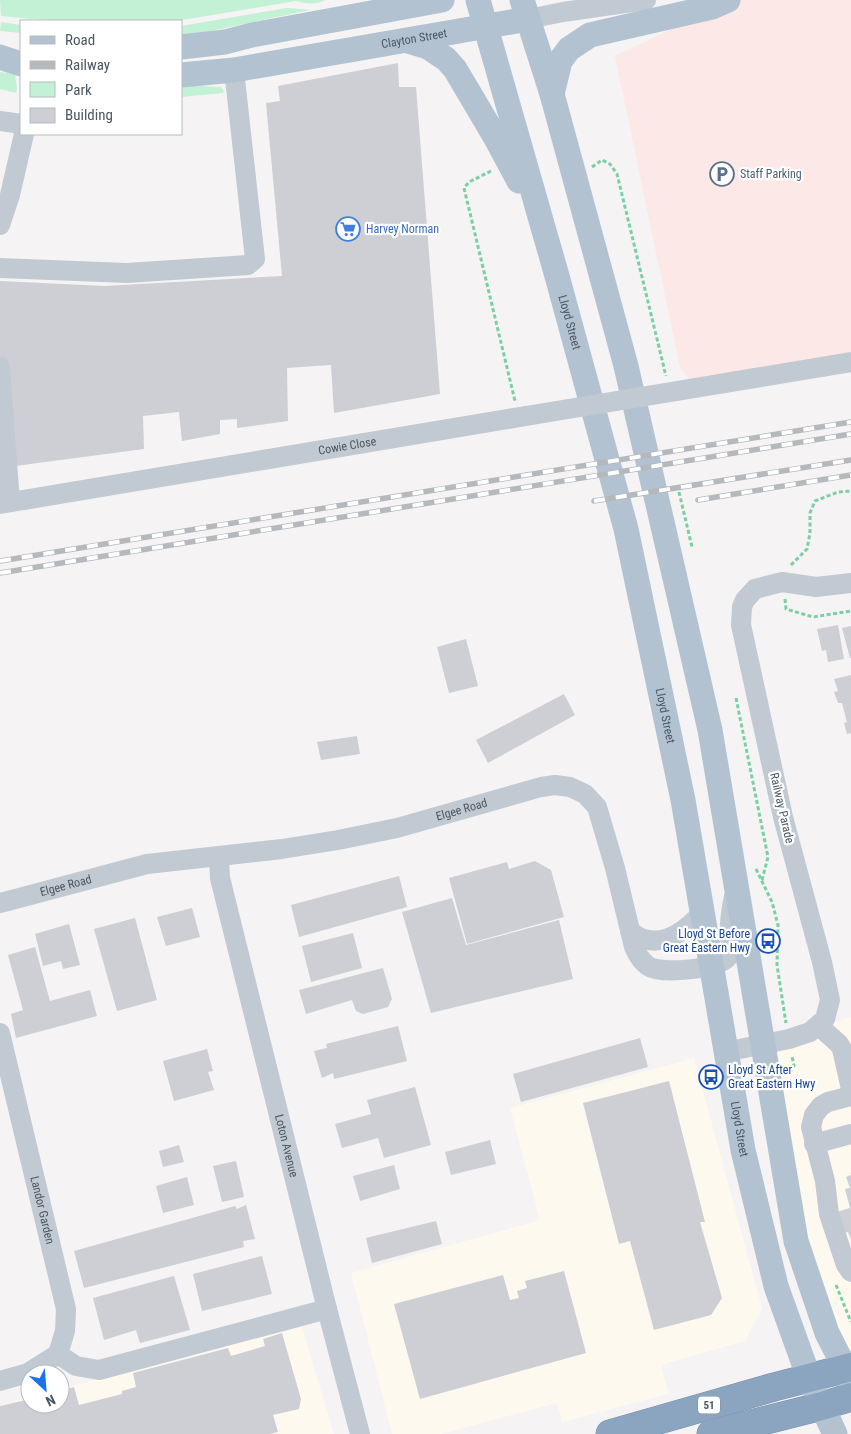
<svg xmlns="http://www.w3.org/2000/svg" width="851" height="1434" viewBox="0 0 851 1434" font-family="'Roboto Condensed',sans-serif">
<rect width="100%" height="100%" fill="#f5f3f3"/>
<g fill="#fdf9ef">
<path d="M 851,1017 L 851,1367 L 827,1333 L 764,1045 Z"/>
<path d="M 694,1058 L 762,1308 L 745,1341 L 661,1365 L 669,1394 L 562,1422 L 557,1403 L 441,1434 L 392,1434 L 351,1273 L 540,1220 L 510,1108 Z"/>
<path d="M 302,1327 L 334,1434 L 0,1434 L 0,1405 L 30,1397 L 30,1404 L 60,1404 L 60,1389 Z"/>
</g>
<path fill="#fce8e6" d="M 733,0 L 851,0 L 851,363 L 695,388 L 680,367 L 615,56 Z"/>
<g fill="#c3f1d5">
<path d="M 0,0 L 326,0 C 315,5 307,4 296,1 L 176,21 L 52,21 L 1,16 Z"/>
<path d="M 287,8 L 310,10 L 206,32 L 181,36 L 181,26 Z"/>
<path d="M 1,22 L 21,25 L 21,33 L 0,31 Z"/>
<path d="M 0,72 L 15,74 L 17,88 L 16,93 L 0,89 Z"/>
<path d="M 181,85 L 221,87 L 224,91 L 223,93 L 181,97 Z"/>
</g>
<g fill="#cdcfd5">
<path d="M 398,63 L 399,87 L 416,87 L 440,394 L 334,413 L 331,365 L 287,368 L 288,421 L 237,428 L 237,419 L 220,420 L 220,434 L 182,441 L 179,412 L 143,416 L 144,449 L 15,466 L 0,365 L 0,281 L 105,286 L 282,276 L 266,103 L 280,101 L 278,86 Z"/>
<path d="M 838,625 L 844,659 L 828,662 L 826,650 L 822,651 L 817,629 Z"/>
<path d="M 851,626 L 851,658 L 850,658 L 842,628 Z"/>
<path d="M 466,639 L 478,686 L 449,693 L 437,647 Z"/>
<path d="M 851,675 L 851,733 L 847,734 L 844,723 L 847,722 L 842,703 L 838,703 L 834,692 L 838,691 L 834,679 Z"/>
<path d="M 564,694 L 575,715 L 488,763 L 476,740 Z"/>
<path d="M 357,736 L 360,754 L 321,760 L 317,742 Z"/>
<path d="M 535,861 L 551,870 L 564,917 L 467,944 L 449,878 L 507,862 L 509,869 Z"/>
<path d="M 399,876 L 407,907 L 299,937 L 291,905 Z"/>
<path d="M 452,898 L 466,945 L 559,920 L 573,979 L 431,1013 L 402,912 Z"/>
<path d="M 192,908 L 200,937 L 166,946 L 157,917 Z"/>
<path d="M 135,918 L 157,1000 L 117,1011 L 94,929 Z"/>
<path d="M 69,924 L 80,965 L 63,969 L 61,961 L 43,966 L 35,934 Z"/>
<path d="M 353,933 L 362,968 L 311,982 L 302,946 Z"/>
<path d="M 35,947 L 50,1001 L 90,990 L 97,1016 L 16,1038 L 11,1014 L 23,1010 L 8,955 Z"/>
<path d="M 383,968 L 392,999 L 388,1007 L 363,1014 L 356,1011 L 352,1000 L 306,1014 L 299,990 Z"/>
<path d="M 398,1026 L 407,1061 L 334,1079 L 333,1073 L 322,1078 L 314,1051 L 327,1048 L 326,1044 Z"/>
<path d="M 640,1038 L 648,1067 L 521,1102 L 513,1074 Z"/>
<path d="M 207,1049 L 213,1071 L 208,1072 L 214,1090 L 174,1101 L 163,1061 Z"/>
<path d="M 669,1081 L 705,1222 L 700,1222 L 722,1298 L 711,1315 L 654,1330 L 630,1241 L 619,1244 L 583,1103 Z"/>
<path d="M 415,1087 L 431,1145 L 384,1158 L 378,1138 L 342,1148 L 335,1124 L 371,1114 L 367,1100 Z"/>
<path d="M 490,1140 L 496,1164 L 451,1175 L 445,1152 Z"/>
<path d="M 179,1145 L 184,1162 L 163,1167 L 159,1151 Z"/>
<path d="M 236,1161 L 244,1197 L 222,1202 L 213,1166 Z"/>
<path d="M 394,1165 L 400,1189 L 360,1201 L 353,1176 Z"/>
<path d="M 851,1175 L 851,1240 L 848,1232 L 844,1233 L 833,1213 L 850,1208 L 845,1189 L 850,1188 L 846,1177 Z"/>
<path d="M 187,1177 L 194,1205 L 163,1213 L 156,1186 Z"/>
<path d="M 246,1205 L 255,1239 L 243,1241 L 244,1247 L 84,1288 L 74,1251 L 235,1206 L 237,1209 Z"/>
<path d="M 436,1221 L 442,1244 L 372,1263 L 366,1238 Z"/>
<path d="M 262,1256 L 272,1294 L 202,1311 L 193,1274 Z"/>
<path d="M 564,1271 L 586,1353 L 420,1399 L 394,1304 L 503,1275 L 510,1300 L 519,1298 L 517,1291 L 527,1288 L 525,1281 Z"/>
<path d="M 174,1276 L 190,1330 L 140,1343 L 136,1330 L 104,1340 L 93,1298 Z"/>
<path d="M 282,1333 L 301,1399 L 299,1409 L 273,1415 L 278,1432 L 269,1434 L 0,1434 L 0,1406 L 30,1399 L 30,1404 L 60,1404 L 60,1391 L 74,1387 L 79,1405 L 122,1394 L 122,1391 L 136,1387 L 133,1373 L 228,1348 L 231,1356 L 265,1346 L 263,1339 Z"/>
</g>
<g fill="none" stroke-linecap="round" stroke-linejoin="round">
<g stroke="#7690ad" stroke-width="29">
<g id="highway">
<path d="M 610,1434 L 774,1387 L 851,1367"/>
<path d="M 711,1434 L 822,1406 L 851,1397"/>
</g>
</g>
<g stroke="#7ad0a6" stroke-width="3" stroke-dasharray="4 2.5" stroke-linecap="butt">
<path d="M 592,167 L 602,160 L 610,164 L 617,174 L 666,376"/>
<path d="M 491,171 L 469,182 L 464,188 L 515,401"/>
<path d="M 679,492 L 692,547"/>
<path d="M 791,565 L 807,549 L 810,533 L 810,513 L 815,501 L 838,492 L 851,491"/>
<path d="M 785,599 L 786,609 L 813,617 L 851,611"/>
<path d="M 736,698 L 768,857 L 762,880"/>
<path d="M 756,869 L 772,902 L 778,925 L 777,965 L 786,1023"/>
<path d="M 790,1073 L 794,1066 L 792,1056"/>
<path d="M 836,1285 L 851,1322"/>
</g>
<g stroke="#c1cad2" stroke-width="20">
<path d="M 528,19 L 563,12 L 646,0"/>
<path d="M 0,121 L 21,124"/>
<path d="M 0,225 L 10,195 L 24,134"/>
<path d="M 0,268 L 127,273 L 248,265 L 255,259 L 234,70"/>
<path d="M 0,367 L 10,502"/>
<path d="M 695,388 L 851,362"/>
<path id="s1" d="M 0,504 L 526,416"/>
<path id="s2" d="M 219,856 L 220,878 L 327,1309 L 360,1434"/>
<path id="s3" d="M 0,903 L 147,864 L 282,849 L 338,840 L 397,828 L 541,787 L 555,785 L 570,787 L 585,794 L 597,807 L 615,868 L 634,947 C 637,954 641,961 648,966 C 661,975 719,969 728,957 C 733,951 731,944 730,938 C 729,924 731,910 734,896"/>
<path d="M 630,931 C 634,934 639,938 644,939 C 666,946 688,928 702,913"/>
<path d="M 819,1026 L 839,1044 L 842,1049 L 851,1089"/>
<path id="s4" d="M 0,1033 L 66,1309 L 65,1331 L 58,1354 L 28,1373 L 0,1381"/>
<path d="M 725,1052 L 789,1039 L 810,1032 L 825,1019 L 830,1000 L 822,962 L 783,817 L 741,625 L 742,607 L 745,600 L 755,589 L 782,582 L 816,587 L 851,583"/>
<path d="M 851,1096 L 828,1102 L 821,1106 L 814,1115 L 811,1127 L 825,1181 L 829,1214 L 846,1265 L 851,1272"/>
<path d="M 814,1144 L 851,1134"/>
<path d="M 58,1354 L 76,1366 L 99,1370 L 327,1309"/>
</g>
<g stroke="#b3c2d1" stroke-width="25">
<path id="s5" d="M 478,0 L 557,276 L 626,529 L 683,800 L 743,1150 L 776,1286 L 809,1378 L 835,1434"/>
<path d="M 522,0 L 552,94 L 626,366 L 710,730 L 796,1241 L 827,1333 L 851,1380"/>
<path d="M 408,41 L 428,47 L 446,59 L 455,69 L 497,140 L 519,181"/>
<path d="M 181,47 L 225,42 L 252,35 L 442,0"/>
<path d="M 0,57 L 21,64"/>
<path id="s6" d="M 181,75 L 234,70 L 528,19"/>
<path d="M 552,94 L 560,61 L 569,49 L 590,35 L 712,7 L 728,0"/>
</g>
<use href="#highway" stroke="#8ba5c1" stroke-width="28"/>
<g stroke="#b5b8bd" stroke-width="5.5">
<g id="rail">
<path d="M 698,500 L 851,475"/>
<path d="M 594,501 L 851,460"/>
<path d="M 0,561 L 851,422"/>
<path d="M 0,573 L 851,434"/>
</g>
</g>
<use href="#rail" stroke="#fff" stroke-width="4" stroke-dasharray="11" stroke-linecap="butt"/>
<path stroke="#c1cad2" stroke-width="20" d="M 526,416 L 695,388"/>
</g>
<defs>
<g id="parking-ring" transform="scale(1.25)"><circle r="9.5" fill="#fff" stroke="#5c6f8a" stroke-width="1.5"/><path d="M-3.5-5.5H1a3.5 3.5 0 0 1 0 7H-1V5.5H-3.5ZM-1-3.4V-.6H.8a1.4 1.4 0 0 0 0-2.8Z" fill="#5c6f8a"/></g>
<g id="supermarket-ring" transform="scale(1.25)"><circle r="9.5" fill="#fff" stroke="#3f7fe0" stroke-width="1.5"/><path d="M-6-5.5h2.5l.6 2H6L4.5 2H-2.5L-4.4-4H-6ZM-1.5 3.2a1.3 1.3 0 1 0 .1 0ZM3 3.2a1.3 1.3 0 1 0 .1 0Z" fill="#3f7fe0"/></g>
<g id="bus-ring" transform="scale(1.25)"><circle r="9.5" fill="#fff" stroke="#1a4fb4" stroke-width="1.5"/><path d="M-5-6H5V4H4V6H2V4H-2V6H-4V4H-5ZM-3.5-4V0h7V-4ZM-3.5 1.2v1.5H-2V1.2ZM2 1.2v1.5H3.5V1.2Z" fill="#1a4fb4"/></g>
</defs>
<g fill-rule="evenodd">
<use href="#parking-ring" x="722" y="174"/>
<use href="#supermarket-ring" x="348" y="229"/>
<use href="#bus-ring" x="768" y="941"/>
<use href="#bus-ring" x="711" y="1077"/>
</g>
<g text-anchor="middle" stroke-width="4.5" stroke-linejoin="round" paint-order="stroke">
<rect fill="#fff" stroke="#808990" stroke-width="1" x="698" y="1396.5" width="22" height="17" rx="4"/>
<g font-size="11" font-weight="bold" fill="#4a5661">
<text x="709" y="1409">51</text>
</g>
<g font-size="12" fill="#4a5661" stroke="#fff">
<text dy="4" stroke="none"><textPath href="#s6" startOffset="236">Clayton Street</textPath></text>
<text dy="4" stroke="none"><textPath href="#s5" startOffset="335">Lloyd Street</textPath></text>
<text dy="4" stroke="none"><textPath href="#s1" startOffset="352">Cowie Close</textPath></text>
<text dy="4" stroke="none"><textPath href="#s5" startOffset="740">Lloyd Street</textPath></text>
<text transform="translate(782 808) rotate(77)" y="4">Railway Parade</text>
<text dy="4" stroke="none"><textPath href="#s3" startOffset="472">Elgee Road</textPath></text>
<text dy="4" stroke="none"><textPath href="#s3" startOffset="68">Elgee Road</textPath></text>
<text dy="4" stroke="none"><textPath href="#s5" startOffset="1160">Lloyd Street</textPath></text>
<text dy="4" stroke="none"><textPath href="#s2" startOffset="298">Loton Avenue</textPath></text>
<text dy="4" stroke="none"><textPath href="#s4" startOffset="182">Landor Garden</textPath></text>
</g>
<g font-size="12" fill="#4e5e75" stroke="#fff" text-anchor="start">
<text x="740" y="178">Staff Parking</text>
</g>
<g font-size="12" fill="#366cbe" stroke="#fff" text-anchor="start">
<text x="366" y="233">Harvey Norman</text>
</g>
<g font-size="12" fill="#164399" stroke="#fff" text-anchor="end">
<text x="750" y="938">Lloyd St Before<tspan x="750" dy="14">Great Eastern Hwy</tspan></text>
<text x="728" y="1074" text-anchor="start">Lloyd St After<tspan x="728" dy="14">Great Eastern Hwy</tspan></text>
</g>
</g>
<rect x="20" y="20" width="162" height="115" fill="#ffffff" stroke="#b7bbc0"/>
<rect x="30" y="36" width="25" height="8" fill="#b3c2d1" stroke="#b7bbc0"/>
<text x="65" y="45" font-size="15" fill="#4a5661">Road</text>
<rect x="30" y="61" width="25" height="8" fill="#b5b8bd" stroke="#b7bbc0"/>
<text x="65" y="70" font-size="15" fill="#4a5661">Railway</text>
<rect x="30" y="82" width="25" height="15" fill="#c3f1d5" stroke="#b7bbc0"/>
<text x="65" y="95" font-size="15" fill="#4a5661">Park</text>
<rect x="30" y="108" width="25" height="15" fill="#cdcfd5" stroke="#b7bbc0"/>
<text x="65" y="120" font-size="15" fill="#4a5661">Building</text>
<g transform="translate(45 1389) rotate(154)"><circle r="24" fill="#ffffff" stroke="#b7bbc0"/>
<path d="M0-4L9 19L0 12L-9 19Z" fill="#1a73e8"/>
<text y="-8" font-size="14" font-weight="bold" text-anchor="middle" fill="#4a5661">N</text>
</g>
</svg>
